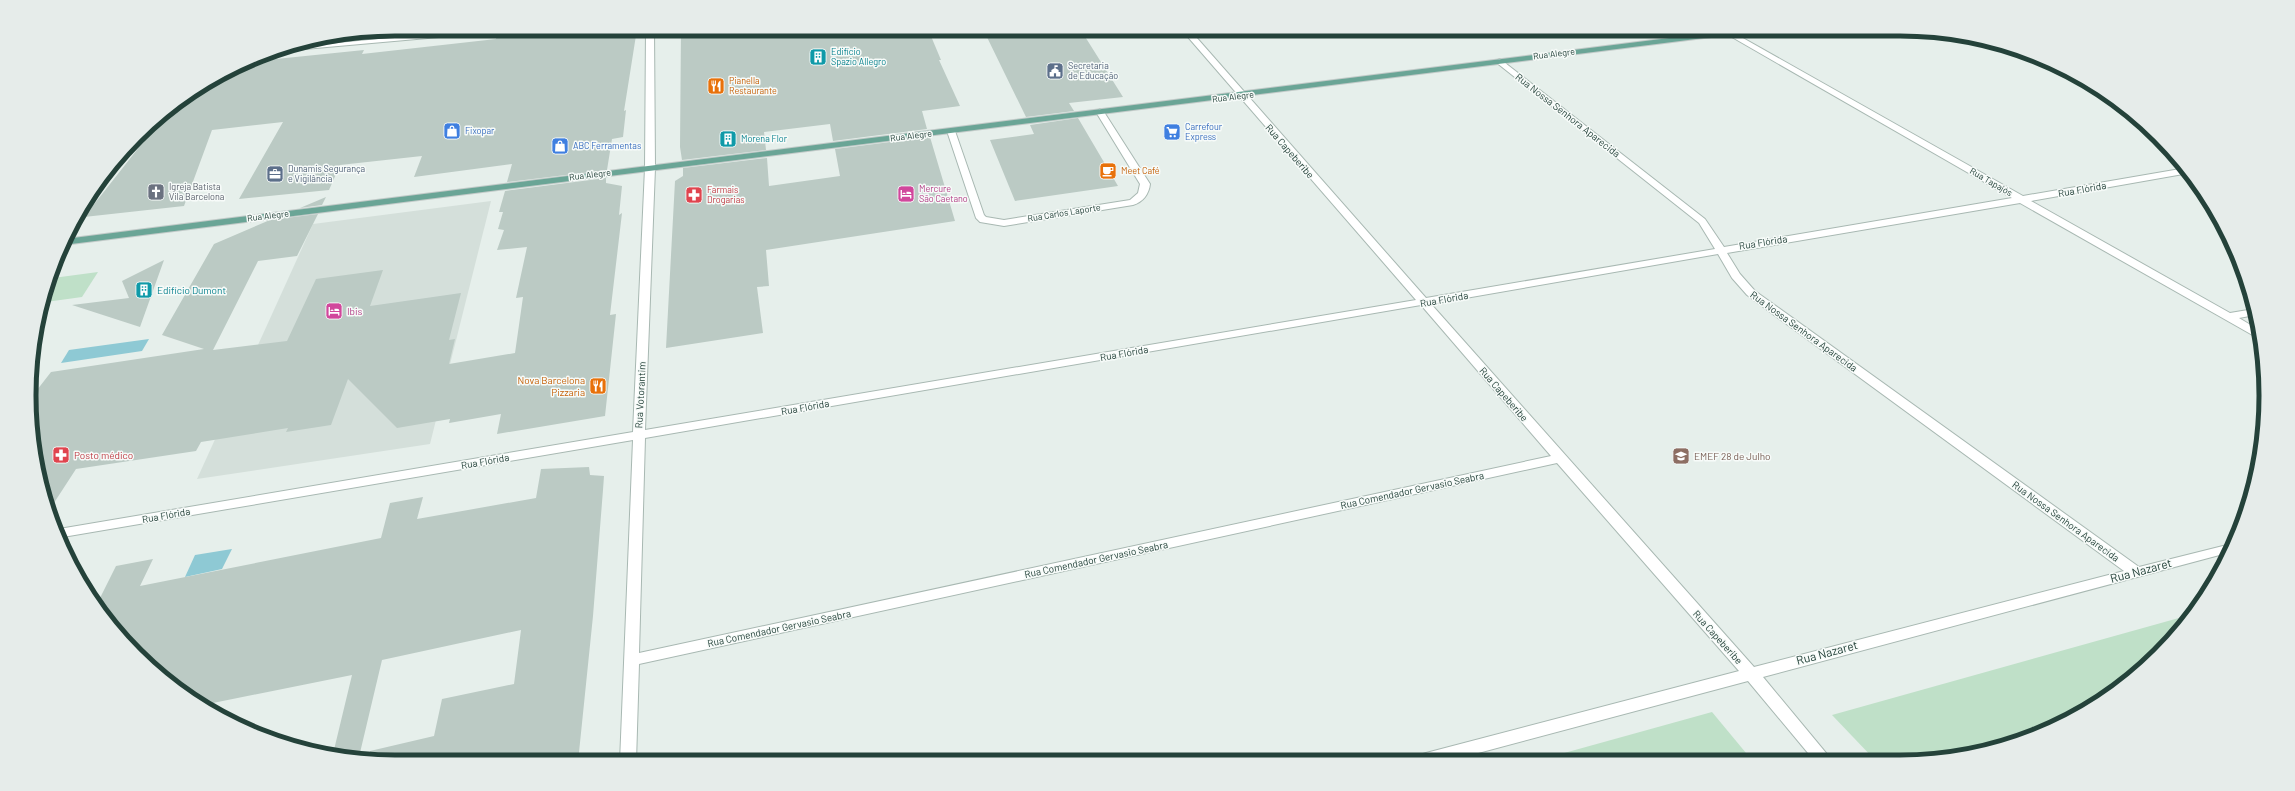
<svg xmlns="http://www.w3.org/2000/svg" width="2295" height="791" viewBox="0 0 2295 791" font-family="Barlow,sans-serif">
<rect width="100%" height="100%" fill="#e6efeb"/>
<path fill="#d4dfda" d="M 491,201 L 430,444 L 197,479 L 313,224 Z"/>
<g fill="#bfe0c8">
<path d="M 98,272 L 82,297 L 46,302 L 53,278 Z"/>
<path d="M 2186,616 L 2141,671 L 2061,724 L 1948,759 L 1874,759 L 1832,715 Z"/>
<path d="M 1712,712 L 1751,759 L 1539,760 Z"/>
</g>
<g fill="#8ec9d4">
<path d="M 149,339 L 142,351 L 61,363 L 69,350 Z"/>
<path d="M 232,549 L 222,569 L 185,577 L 195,555 Z"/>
</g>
<g fill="#bbcac4">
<path d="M 540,29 L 637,29 L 624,111 L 626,110 L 623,137 L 612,139 L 607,170 L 507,182 L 512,164 L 414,177 L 422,156 L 340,165 L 329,190 L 239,199 L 283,122 L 212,130 L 184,206 L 84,217 L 166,113 L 247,62 L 364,50 L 362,54 L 496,39 L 497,33 Z"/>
<path d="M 681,29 L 928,29 L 941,60 L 939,60 L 960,106 L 922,111 L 927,129 L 833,141 L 830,124 L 764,132 L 766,150 L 682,160 L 680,147 Z"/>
<path d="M 983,29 L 1076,29 L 1079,36 L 1084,35 L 1123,97 L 1069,103 L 1074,111 L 1026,117 Z"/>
<path d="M 1078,118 L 1118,186 L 1015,201 L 990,140 L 1034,134 L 1030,125 Z"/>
<path d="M 930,137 L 955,221 L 766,250 L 769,286 L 757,287 L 763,333 L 666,348 L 675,181 L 683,176 L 683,168 L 767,158 L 769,186 L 840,176 L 835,149 Z"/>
<path d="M 606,178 L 606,183 L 622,186 L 619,215 L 622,213 L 610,315 L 616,314 L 605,416 L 497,434 L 501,414 L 449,423 L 450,419 L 397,428 L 348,379 L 331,425 L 286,432 L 288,428 L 201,442 L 196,451 L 76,469 L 50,509 L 41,490 L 30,419 L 30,399 L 51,372 L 204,349 L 162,335 L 214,244 L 270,220 L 318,214 L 297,256 L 258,261 L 213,350 L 287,341 L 316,279 L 383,270 L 370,306 L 461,293 L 449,340 L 455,339 L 449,364 L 515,353 L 523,297 L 516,298 L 527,247 L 497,250 L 504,230 L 498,229 L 503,212 L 499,212 L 505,191 Z"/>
<path d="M 326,197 L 322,205 L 300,208 Z"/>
<path d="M 164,260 L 140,327 L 72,305 L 129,298 L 122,281 Z"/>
<path d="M 589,467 L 590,475 L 604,476 L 603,490 L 593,616 L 578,762 L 396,762 L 370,759 L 370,751 L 434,736 L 442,699 L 514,684 L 521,630 L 382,660 L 359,757 L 333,754 L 352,675 L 203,705 L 192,700 L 137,655 L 96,606 L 116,566 L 153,559 L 140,586 L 381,538 L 390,503 L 423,497 L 417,519 L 536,498 L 541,469 Z"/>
</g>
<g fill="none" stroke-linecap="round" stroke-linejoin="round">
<g stroke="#a8b8b2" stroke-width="2">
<g id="minor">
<path d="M 482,29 L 510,29 L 506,31 L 271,52 L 286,48 Z"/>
<path d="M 646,29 L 654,29 L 655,168 L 645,430 L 1416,300 L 1181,29 L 1189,29 L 1426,298 L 1715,249 L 1699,223 L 1497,63 L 1496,61 L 1500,59 L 1705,219 L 1724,247 L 2012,198 L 1718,29 L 1727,29 L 2023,196 L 2186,168 L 2189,173 L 2031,201 L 2230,313 L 2254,309 L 2255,315 L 2239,318 L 2259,330 L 2261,338 L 2256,337 L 2020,203 L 1727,253 L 1740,274 L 1755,291 L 2139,567 L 2231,544 L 2227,553 L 1763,677 L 1831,759 L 1813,759 L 1748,681 L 1452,760 L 1418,760 L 1420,755 L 1426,753 L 1739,671 L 1557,463 L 639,664 L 636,762 L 620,762 L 633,440 L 63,537 L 59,529 L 633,432 L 645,168 ZM 1718,254 L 1732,278 L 1747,295 L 2124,571 L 1754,667 L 1431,304 ZM 1421,305 L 1551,456 L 639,653 L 645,438 Z"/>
<path d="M 1100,109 L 1104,112 L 1150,184 C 1149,194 1143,202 1133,205 L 1004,226 L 980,222 L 976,218 L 947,131 L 948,129 L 955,131 L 984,215 L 986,217 L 1004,220 L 1130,200 L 1138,193 L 1140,184 L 1096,112 Z"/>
</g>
</g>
<g stroke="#c2cac8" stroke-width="2">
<path id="major" d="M 1741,29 L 1763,29 L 1759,31 L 63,245 L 65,239 Z"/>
</g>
<use href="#minor" fill="#fff" fill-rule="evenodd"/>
<use href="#major" fill="#6aa596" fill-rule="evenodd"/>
</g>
<defs>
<g id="building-square" transform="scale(0.9)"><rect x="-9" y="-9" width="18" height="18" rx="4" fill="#0f9aa8" stroke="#f7fbf9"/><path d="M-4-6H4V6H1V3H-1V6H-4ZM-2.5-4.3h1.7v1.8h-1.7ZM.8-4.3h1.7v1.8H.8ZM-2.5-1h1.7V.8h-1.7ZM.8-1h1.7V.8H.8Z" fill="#fff"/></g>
<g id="civic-square" transform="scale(0.9)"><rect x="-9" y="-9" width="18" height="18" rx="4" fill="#5c6f8a" stroke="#f7fbf9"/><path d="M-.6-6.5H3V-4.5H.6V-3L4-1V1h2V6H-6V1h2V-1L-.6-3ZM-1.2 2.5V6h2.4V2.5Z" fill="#fff"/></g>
<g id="restaurant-square" transform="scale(0.9)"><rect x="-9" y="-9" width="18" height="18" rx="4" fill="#e8710a" stroke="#f7fbf9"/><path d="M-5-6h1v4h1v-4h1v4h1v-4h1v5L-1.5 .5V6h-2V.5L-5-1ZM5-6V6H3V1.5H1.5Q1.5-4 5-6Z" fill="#fff"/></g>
<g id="shop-square" transform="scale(0.9)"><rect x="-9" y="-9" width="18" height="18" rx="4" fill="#3f7fe0" stroke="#f7fbf9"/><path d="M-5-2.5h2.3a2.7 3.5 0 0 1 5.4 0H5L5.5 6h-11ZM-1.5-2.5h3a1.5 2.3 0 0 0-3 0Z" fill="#fff"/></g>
<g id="supermarket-square" transform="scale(0.9)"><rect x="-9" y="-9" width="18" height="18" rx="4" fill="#3f7fe0" stroke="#f7fbf9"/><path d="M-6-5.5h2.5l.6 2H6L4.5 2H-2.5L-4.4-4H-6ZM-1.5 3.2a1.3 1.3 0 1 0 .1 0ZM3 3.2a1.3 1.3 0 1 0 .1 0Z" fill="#fff"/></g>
<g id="cafe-square" transform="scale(0.9)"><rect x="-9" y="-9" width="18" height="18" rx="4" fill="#e8710a" stroke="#f7fbf9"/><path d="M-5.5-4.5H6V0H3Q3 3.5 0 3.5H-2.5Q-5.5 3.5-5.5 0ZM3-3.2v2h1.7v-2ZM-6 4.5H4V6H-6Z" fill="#fff"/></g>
<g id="office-square" transform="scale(0.9)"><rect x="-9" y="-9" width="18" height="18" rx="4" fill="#5c6f8a" stroke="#f7fbf9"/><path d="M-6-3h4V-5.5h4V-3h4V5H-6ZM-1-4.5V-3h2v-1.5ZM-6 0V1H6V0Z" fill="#fff"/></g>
<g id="church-square" transform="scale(0.9)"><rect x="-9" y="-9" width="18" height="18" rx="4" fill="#6b7280" stroke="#f7fbf9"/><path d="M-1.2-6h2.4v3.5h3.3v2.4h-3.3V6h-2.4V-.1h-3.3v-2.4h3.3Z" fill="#fff"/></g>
<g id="hotel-square" transform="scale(0.9)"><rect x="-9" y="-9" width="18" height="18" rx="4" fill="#d1479c" stroke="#f7fbf9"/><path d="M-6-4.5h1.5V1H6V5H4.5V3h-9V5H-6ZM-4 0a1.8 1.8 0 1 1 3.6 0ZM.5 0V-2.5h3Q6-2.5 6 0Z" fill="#fff"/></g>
<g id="pharmacy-square" transform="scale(0.9)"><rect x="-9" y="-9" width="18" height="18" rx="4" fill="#e0444e" stroke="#f7fbf9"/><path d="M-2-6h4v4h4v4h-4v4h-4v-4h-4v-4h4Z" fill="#fff"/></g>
<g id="school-square" transform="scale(0.9)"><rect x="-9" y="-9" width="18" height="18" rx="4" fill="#8d6e63" stroke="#f7fbf9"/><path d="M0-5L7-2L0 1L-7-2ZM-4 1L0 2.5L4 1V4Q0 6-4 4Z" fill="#fff"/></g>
</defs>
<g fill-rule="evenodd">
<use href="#building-square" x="818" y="57"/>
<use href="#civic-square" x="1055" y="71"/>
<use href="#restaurant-square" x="716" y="86"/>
<use href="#shop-square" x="452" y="131"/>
<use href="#supermarket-square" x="1172" y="132"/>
<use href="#building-square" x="728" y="139"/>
<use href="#shop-square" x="560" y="146"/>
<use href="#cafe-square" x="1108" y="171"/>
<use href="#office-square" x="275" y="174"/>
<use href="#church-square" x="156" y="192"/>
<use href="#hotel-square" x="906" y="194"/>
<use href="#pharmacy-square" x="694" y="195"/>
<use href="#building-square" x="144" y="290"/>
<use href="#hotel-square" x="334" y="311"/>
<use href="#restaurant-square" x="598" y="386"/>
<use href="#pharmacy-square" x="61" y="455"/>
<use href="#school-square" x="1681" y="456"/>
</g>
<g text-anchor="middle" stroke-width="3" stroke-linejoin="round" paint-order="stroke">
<g font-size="9" fill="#0d838f" stroke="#f7fbf9" text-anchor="start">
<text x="831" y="55">Edifício<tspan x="831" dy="10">Spazio Allegro</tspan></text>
<text x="741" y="142">Morena Flor</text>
</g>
<g font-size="9" fill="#24423a" stroke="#f7fbf9">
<text transform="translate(1554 54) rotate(-7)" y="3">Rua Alegre</text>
<text transform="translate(1233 97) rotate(-7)" y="3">Rua Alegre</text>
<text transform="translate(911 136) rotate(-7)" y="3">Rua Alegre</text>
<text transform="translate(590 175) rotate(-7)" y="3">Rua Alegre</text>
<text transform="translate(1991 182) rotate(30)" y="3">Rua Tapajós</text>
<text transform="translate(1064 213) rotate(-9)" y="3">Rua Carlos Laporte</text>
<text transform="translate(268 216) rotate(-7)" y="3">Rua Alegre</text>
</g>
<g font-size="9" fill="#4e5e75" stroke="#f7fbf9" text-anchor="start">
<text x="1068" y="69">Secretaria<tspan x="1068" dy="10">de Educação</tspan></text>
<text x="288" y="172">Dunamis Segurança<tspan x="288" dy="10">e Vigilância</tspan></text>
</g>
<g font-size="9" fill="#c56008" stroke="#f7fbf9" text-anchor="start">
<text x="729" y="84">Pianella<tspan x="729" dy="10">Restaurante</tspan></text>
<text x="1121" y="174">Meet Café</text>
</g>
<g font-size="9" fill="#366cbe" stroke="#f7fbf9" text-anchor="start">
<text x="1185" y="130">Carrefour<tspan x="1185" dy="10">Express</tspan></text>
<text x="465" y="134">Fixopar</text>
<text x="573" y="149">ABC Ferramentas</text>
</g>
<g font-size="9" fill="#5b616d" stroke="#f7fbf9" text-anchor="start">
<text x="169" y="190">Igreja Batista<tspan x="169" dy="10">Vila Barcelona</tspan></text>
</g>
<g font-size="9" fill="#b23c85" stroke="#f7fbf9" text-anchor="start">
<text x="919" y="192">Mercure<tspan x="919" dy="10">São Caetano</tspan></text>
</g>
<g font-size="9" fill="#be3a42" stroke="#f7fbf9" text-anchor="start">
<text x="707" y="193">Farmais<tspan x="707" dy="10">Drogarias</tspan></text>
</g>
<g font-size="10" fill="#24423a" stroke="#f7fbf9">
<text transform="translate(1568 115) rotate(38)" y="4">Rua Nossa Senhora Aparecida</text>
<text transform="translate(1290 151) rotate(49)" y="4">Rua Capeberibe</text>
<text transform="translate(2082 189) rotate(-10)" y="4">Rua Flórida</text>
<text transform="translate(1763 242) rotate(-9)" y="4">Rua Flórida</text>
<text transform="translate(1444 299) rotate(-10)" y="4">Rua Flórida</text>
<text transform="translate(1804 331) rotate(36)" y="4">Rua Nossa Senhora Aparecida</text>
<text transform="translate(1124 353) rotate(-10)" y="4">Rua Flórida</text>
<text transform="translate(1504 394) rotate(49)" y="4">Rua Capeberibe</text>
<text transform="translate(640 395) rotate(-87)" y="4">Rua Votorantim</text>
<text transform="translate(805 407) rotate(-10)" y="4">Rua Flórida</text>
<text transform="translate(485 461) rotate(-10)" y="4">Rua Flórida</text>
<text transform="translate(1412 490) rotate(-12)" y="4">Rua Comendador Gervasio Seabra</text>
<text transform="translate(166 515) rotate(-10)" y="4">Rua Flórida</text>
<text transform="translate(2066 521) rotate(36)" y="4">Rua Nossa Senhora Aparecida</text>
<text transform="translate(1096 559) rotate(-12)" y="4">Rua Comendador Gervasio Seabra</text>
<text transform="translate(779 628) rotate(-12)" y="4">Rua Comendador Gervasio Seabra</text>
<text transform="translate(1718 637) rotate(48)" y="4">Rua Capeberibe</text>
</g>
<g font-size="10" fill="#0d838f" stroke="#f7fbf9" text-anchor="start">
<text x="157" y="294">Edifício Dumont</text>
</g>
<g font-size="10" fill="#b23c85" stroke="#f7fbf9" text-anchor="start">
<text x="347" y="315">Ibis</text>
</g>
<g font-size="10" fill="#c56008" stroke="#f7fbf9" text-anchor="end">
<text x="585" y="384">Nova Barcelona<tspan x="585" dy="12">Pizzaria</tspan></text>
</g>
<g font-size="10" fill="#be3a42" stroke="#f7fbf9" text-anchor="start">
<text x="74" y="459">Posto médico</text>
</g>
<g font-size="10" fill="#785e54" stroke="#f7fbf9" text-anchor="start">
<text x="1694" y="460">EMEF 28 de Julho</text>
</g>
<g font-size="12" fill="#24423a" stroke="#f7fbf9">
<text transform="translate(2141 571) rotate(-15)" y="4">Rua Nazaret</text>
<text transform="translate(1827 653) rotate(-15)" y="4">Rua Nazaret</text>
</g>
</g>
<path d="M0 0H2295V791H0ZM395 36H1900A359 359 0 0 1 2259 395V396A359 359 0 0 1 1900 755H395A359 359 0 0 1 36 396V395A359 359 0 0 1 395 36Z" fill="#e6ecea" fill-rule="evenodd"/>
<path fill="none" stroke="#24423a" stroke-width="5" d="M395 36H1900A359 359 0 0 1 2259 395V396A359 359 0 0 1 1900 755H395A359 359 0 0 1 36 396V395A359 359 0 0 1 395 36Z"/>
</svg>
